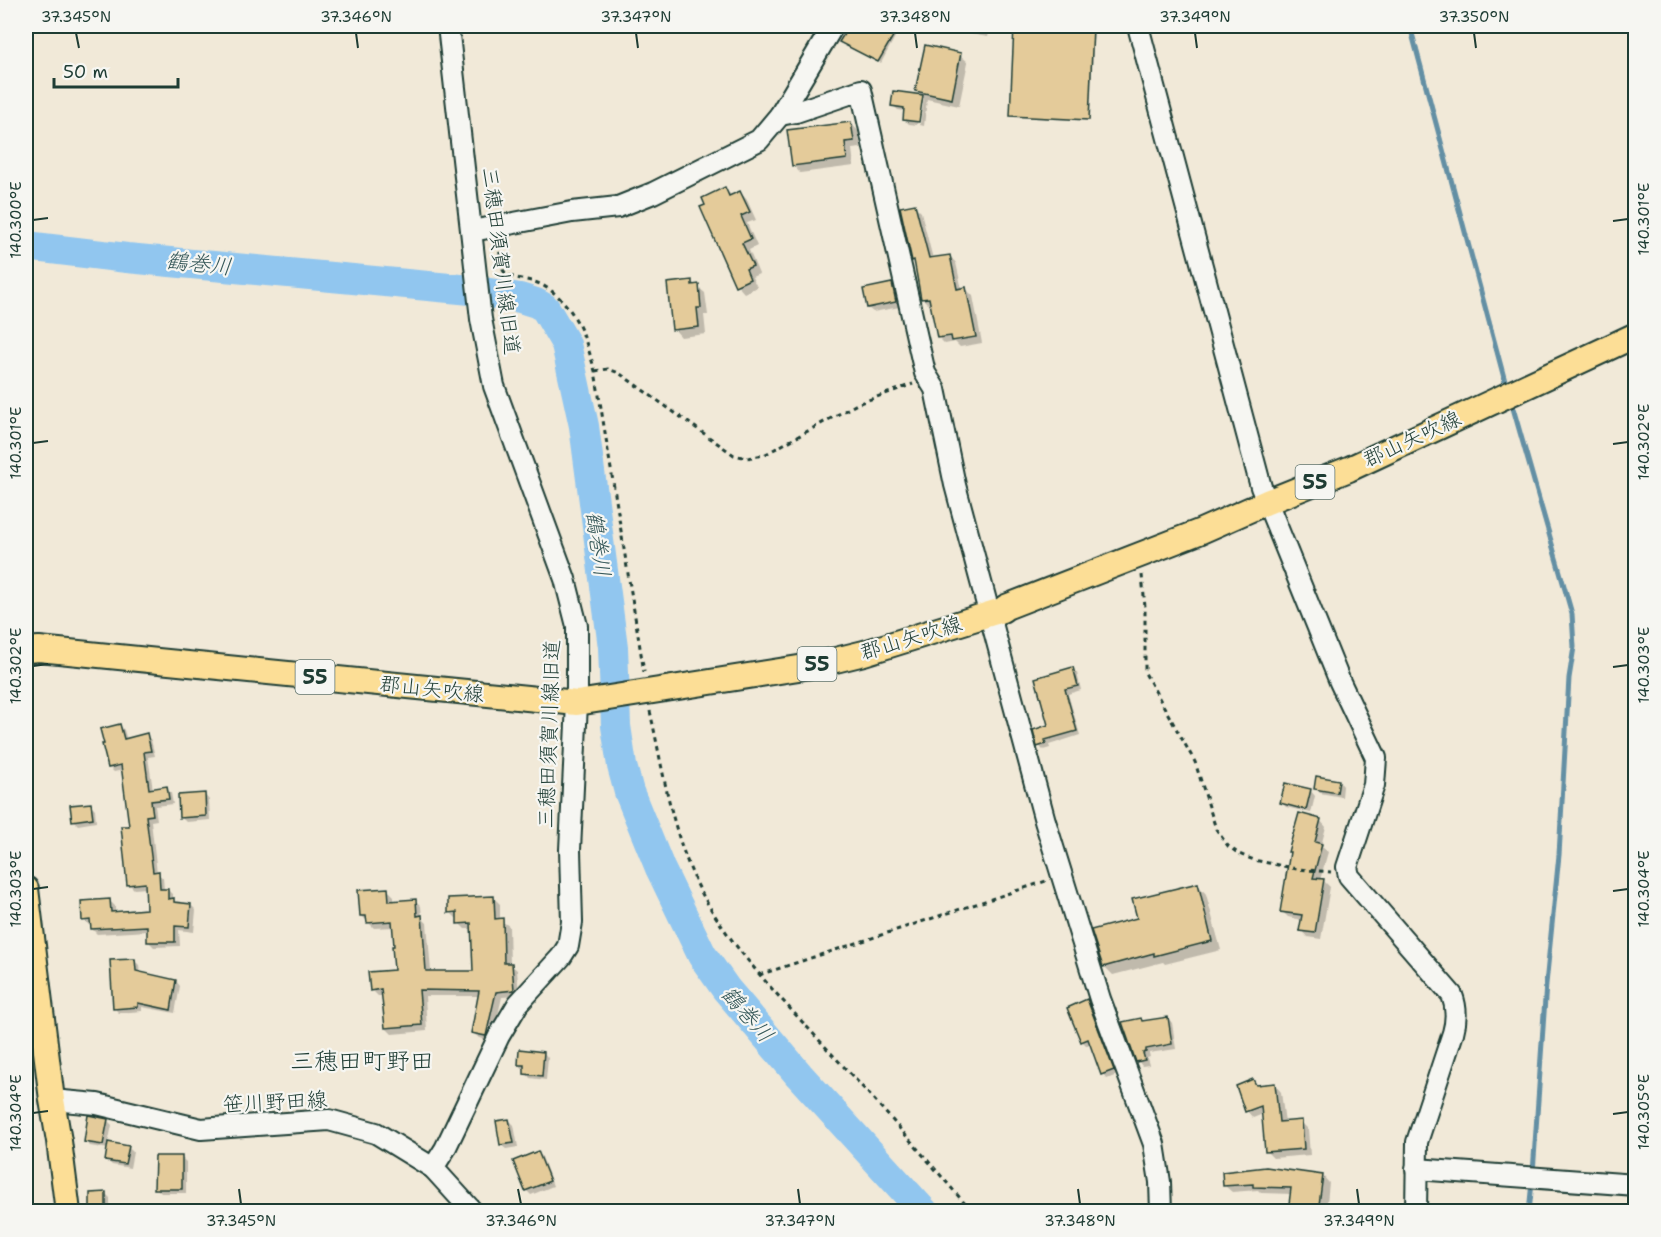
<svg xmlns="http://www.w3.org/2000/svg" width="1661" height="1237" viewBox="0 0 1661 1237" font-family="'Shantell Sans','Klee One',sans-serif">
<rect width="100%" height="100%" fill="#f1e9d8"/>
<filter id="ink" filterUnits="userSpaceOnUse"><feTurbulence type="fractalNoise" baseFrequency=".0167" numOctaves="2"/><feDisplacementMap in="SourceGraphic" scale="12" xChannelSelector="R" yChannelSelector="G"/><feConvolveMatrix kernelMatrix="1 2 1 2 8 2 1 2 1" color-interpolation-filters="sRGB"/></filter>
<g filter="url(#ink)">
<g fill="#0003">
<path d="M 850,26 L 901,26 L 881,63 L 841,42 Z"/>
<path d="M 960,26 L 991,26 L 988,37 L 964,33 L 959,28 Z"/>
<path d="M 1016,26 L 1094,26 L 1090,121 L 1013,117 L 1011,115 Z"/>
<path d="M 960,55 L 968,62 L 959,106 L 927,99 L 924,126 L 920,125 L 924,98 L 921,98 L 917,125 L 909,124 L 904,119 L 905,111 L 898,110 L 893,105 L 923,97 L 917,91 Z"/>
<path d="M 851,123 L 858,131 L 861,148 L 852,149 L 854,166 L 800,173 L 793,165 Z"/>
<path d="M 725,189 L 732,196 L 740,192 L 747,200 L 756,220 L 747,223 L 757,246 L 749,250 L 759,274 L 752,277 L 757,287 L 744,293 L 737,285 Z"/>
<path d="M 914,205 L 921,212 L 933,259 L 950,256 L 956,263 L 962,290 L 966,289 L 973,296 L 982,343 L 960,347 L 955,342 L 945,344 L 938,337 L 932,305 L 929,305 L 922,298 L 916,262 L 913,260 Z"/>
<path d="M 692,282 L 705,293 L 708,315 L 704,315 L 706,334 L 681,337 L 674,329 Z"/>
<path d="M 891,285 L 896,289 L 900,307 L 873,312 L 868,308 Z"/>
<path d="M 1072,669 L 1077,673 L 1081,690 L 1068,694 L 1080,735 L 1049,745 L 1050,748 L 1043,750 L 1039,746 L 1050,726 Z"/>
<path d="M 119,725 L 124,730 L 127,740 L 146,735 L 151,740 L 155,756 L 148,757 L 153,790 L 166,788 L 171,793 L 173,804 L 155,806 L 157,820 L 151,821 L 157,873 L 163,878 L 164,890 L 168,890 L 173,895 L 173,899 L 177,904 L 191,905 L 196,910 L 194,932 L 179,930 L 180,946 L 154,947 L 149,942 L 148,931 L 97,934 L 92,929 L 92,925 L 89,925 L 84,920 L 110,901 L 115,906 L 115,913 L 148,910 L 147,888 L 134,889 L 129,884 L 131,827 L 123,770 L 114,772 L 109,767 Z"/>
<path d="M 1339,781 L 1343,786 L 1342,797 L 1320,793 L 1315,788 Z"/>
<path d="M 1286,785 L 1311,791 L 1315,796 L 1311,813 L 1286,807 L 1282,803 Z"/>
<path d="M 205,795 L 209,800 L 210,820 L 186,822 L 181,817 Z"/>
<path d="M 90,804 L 95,809 L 96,822 L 78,825 L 73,820 Z"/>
<path d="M 1320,820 L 1326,827 L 1321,846 L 1328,852 L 1320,880 L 1324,881 L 1330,887 L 1321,939 L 1307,937 L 1301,930 L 1302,920 L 1288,917 L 1282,911 Z"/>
<path d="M 1197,884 L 1206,894 L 1221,950 L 1165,964 L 1163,962 L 1113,975 L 1104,966 L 1139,919 Z"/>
<path d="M 388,890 L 394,896 L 394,902 L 415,900 L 421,906 L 422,918 L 427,923 L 431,972 L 474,973 L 473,929 L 465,929 L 459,923 L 459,918 L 456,918 L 450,912 L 494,898 L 500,904 L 500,920 L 509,926 L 510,964 L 517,970 L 519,996 L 502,997 L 492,1041 L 479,1038 L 472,1032 L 479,996 L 425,996 L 427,1031 L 392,1034 L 386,1028 L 383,996 L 378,996 L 372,990 L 396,971 L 394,927 L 374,928 L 362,916 Z"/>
<path d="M 135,961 L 139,965 L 140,974 L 176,981 L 180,986 L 175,1013 L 142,1007 L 142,1011 L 119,1013 L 114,1008 Z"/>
<path d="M 1087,1001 L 1092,1005 L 1117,1075 L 1107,1079 L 1103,1074 L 1091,1044 L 1087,1046 L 1082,1041 Z"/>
<path d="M 1168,1018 L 1172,1023 L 1176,1049 L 1149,1053 L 1150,1057 L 1147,1058 L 1149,1065 L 1142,1066 L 1138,1061 L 1141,1019 L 1143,1022 Z"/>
<path d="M 544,1053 L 548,1058 L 546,1080 L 530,1078 L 519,1064 Z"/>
<path d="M 1253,1081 L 1259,1086 L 1275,1085 L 1281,1092 L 1285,1123 L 1301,1122 L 1308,1129 L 1310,1155 L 1273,1158 L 1266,1151 L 1263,1114 L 1253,1118 L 1247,1111 Z"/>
<path d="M 107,1120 L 112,1125 L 108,1144 L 128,1147 L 133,1152 L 130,1168 L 112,1165 L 107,1160 L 109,1149 L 90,1146 L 85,1141 Z"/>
<path d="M 509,1120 L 514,1125 L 518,1147 L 506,1149 L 501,1145 Z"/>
<path d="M 538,1152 L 542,1157 L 553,1186 L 531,1195 L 526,1190 Z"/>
<path d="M 182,1158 L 186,1162 L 186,1193 L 161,1193 L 156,1188 Z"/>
<path d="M 1323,1176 L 1329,1183 L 1326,1212 L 1290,1212 L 1292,1194 L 1261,1193 L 1258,1190 L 1232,1192 L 1225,1186 Z"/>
<path d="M 105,1193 L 110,1198 L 110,1212 L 92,1212 Z"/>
</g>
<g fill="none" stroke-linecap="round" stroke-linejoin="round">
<g stroke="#638fa4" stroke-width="5">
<path d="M 1410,26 L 1507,389"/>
<path d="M 1511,401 L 1572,614 L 1574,647 L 1569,678 L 1559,855 L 1546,984 L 1533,1173"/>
<path d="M 1529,1212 L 1532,1182"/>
</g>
<path stroke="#91c6ef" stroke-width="30" d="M 26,246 L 127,258 L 471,290 L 520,298 L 536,303 L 545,308 L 566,344 L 584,426 L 613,647 L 616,726 L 622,766 L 629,792 L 660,868 L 702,955 L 726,989 L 799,1075 L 924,1212"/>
</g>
<g fill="#e4cb9a" stroke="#1f3d34" stroke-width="1.5">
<path d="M 849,26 L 899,26 L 878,62 L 839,42 Z"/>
<path d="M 1014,26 L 1093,26 L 1089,120 L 1010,116 Z"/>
<path d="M 925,45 L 961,53 L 952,99 L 915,91 Z"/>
<path d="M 893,91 L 923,95 L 919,122 L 903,120 L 904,108 L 891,106 Z"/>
<path d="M 851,122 L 854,141 L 845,142 L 847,159 L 792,166 L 787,130 Z"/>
<path d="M 725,187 L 729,196 L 740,191 L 750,212 L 741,216 L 751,239 L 742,243 L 753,266 L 746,269 L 750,279 L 735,286 L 700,207 L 705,205 L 702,198 Z"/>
<path d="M 915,204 L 929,258 L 950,255 L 957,289 L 966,287 L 976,337 L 952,341 L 951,336 L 937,338 L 929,298 L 921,299 L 914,260 L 912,261 L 900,207 Z"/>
<path d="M 692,280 L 692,285 L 699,284 L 701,308 L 697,308 L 699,327 L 672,330 L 667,283 Z"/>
<path d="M 892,283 L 896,302 L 867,308 L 863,289 Z"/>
<path d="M 1073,667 L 1078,686 L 1065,689 L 1077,731 L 1045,740 L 1046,744 L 1037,747 L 1033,730 L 1048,725 L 1035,678 Z"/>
<path d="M 120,724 L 124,739 L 147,733 L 151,751 L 144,752 L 149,789 L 167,786 L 169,799 L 151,801 L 153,815 L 146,816 L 153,872 L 159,871 L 160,889 L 168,889 L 168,899 L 174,898 L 174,902 L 191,904 L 189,927 L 175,926 L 175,942 L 147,942 L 147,926 L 91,929 L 90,920 L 82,921 L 81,901 L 110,899 L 111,912 L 146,909 L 145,883 L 127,885 L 121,826 L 129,826 L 121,765 L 108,768 L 102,744 L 104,744 L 100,729 Z"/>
<path d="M 1316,776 L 1339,780 L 1337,793 L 1314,789 Z"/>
<path d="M 1285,783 L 1311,789 L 1306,810 L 1280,803 Z"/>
<path d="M 205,793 L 206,816 L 179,818 L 178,795 Z"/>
<path d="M 91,803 L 93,818 L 72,821 L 70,805 Z"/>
<path d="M 1299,813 L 1321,819 L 1315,842 L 1322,844 L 1313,878 L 1324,879 L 1315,933 L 1299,931 L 1302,915 L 1280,912 L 1290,852 L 1288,852 Z"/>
<path d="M 1198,883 L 1212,941 L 1154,956 L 1154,953 L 1103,967 L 1091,930 L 1137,918 L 1132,899 Z"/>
<path d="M 388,888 L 389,901 L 416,899 L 417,916 L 422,915 L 426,971 L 473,971 L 471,923 L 457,924 L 457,912 L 448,913 L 448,898 L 494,896 L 495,919 L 503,918 L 504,963 L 512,963 L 514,990 L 496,992 L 486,1036 L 471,1033 L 479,991 L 419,990 L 422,1025 L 385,1028 L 381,989 L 370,991 L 368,972 L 394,970 L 392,946 L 394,946 L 392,921 L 367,923 L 366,916 L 360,916 L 358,890 Z"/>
<path d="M 135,959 L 136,971 L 176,980 L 171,1010 L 138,1003 L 138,1007 L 113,1009 L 110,960 Z"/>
<path d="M 1087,999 L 1114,1070 L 1101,1075 L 1088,1039 L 1081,1042 L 1067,1008 Z"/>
<path d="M 1168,1017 L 1172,1044 L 1146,1049 L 1146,1052 L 1143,1053 L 1145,1060 L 1136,1062 L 1122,1022 L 1141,1018 L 1142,1021 Z"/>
<path d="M 519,1049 L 544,1052 L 542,1076 L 524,1074 L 524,1065 L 518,1065 Z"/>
<path d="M 1253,1079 L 1256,1085 L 1275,1083 L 1279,1122 L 1302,1120 L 1304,1149 L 1265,1152 L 1261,1106 L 1245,1112 L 1236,1086 Z"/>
<path d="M 88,1115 L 108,1119 L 103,1145 L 84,1142 Z"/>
<path d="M 509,1119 L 514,1143 L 500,1145 L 496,1121 Z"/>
<path d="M 108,1142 L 129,1146 L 125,1164 L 105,1161 Z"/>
<path d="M 538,1151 L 550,1181 L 525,1191 L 513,1161 Z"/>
<path d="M 155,1156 L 182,1156 L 182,1189 L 154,1189 Z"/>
<path d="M 1266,1167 L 1323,1175 L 1318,1212 L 1288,1212 L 1291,1188 L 1253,1187 L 1253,1184 L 1223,1186 L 1222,1172 Z"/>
<path d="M 106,1192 L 106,1212 L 90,1212 L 90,1193 Z"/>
</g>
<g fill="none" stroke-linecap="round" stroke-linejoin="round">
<g stroke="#1f3d34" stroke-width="24">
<g id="minor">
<path d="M 1138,26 L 1261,487 L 1340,682 L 1376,758 L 1374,785 L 1347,867 L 1349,876 L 1452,995 C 1457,1008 1457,1019 1453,1033 L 1417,1142 L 1416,1212"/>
<path d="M 780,115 L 796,112 L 861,90 L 925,373 L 935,389 L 955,485 L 1045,821 L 1100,999 L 1154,1144 L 1160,1182 L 1161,1212"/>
<path d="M 472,231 L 572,212 L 618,207 L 653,193 L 759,140 L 780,115 L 833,26"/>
<path d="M 52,1100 L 97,1104 L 201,1129 L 329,1120 L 376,1133 L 433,1168 L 473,1212"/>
<path d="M 433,1168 L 445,1149 L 499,1036 L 518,1004 L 561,957 L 568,946 L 572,922 L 570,850 L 577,703 L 577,626 L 565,579 L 494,386 L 481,319 L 448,26"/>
<path d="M 1416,1169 L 1636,1185"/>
</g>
</g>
<g stroke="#1f3d34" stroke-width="28">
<g id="major">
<path d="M 26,650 L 39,649 L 577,703 L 811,666 L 864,653 L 1002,610 L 1006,607 L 1199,532 L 1267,502 L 1349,469 L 1636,335"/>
<path d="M 26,889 L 52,1100 L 59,1141 L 68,1212"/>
</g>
</g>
<g stroke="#1f3d34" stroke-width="3" stroke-dasharray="4.5 4.5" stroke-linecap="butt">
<path d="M 498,243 L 503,270 L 506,274 C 517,280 531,279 542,285 C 575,303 585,337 595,371 L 644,672"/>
<path d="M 595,371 L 608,369 L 619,373 L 734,455 L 747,458 L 764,455 L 857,404 L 913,384"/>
<path d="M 1142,575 L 1145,607 L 1145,673 L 1195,762 L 1216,829 L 1228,846 L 1239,854 L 1254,860 L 1297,869 L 1331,872"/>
<path d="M 650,711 C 663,769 671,831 698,886 C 730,949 783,1000 830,1052 C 879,1104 926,1158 972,1212"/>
<path d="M 759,975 L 1046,881"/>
</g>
<use href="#minor" stroke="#f6f6f2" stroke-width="20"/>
<use href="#major" stroke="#fcde96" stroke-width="24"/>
</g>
</g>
<path fill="none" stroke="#1f3d34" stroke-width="2" d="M 76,33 L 79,48M 356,33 L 358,48M 636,33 L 638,48M 915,33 L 917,48M 1195,33 L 1197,48M 1474,33 L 1476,48M 33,220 L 48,218M 1613,221 L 1628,219M 33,443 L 48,441M 1613,444 L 1628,442M 33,666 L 48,664M 1613,667 L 1628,665M 33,889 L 48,887M 1613,891 L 1628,889M 33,1113 L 48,1111M 1613,1114 L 1628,1112M 239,1189 L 241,1204M 518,1189 L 521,1204M 798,1189 L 800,1204M 1078,1189 L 1080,1204M 1357,1189 L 1359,1204"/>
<g text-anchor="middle" stroke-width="4.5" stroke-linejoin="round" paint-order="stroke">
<g fill="#f6f6f2" stroke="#60746d" stroke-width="1.5">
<rect x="1295.5" y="465" width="39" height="34" rx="4.5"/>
<rect x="797.5" y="647" width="39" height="34" rx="4.5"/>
<rect x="295.5" y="660" width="39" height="34" rx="4.5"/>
</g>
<g font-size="20" font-weight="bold" fill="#1f3d34">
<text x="1315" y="489">55</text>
<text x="817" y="671">55</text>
<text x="315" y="684">55</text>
</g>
<g font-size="21" fill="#1f3d34" stroke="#f6f6f2">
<text transform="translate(501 261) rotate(83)" y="7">三穂田須賀川線旧道</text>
<text transform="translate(1412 439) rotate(-25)" y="7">郡山矢吹線</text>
<text transform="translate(911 638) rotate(-17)" y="7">郡山矢吹線</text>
<text transform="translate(432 689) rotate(6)" y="7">郡山矢吹線</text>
<text transform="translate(549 734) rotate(-88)" y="7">三穂田須賀川線旧道</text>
<text transform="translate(275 1102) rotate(-3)" y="7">笹川野田線</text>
</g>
<g font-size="22" font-style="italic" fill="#365859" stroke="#f6f6f2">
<text transform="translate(199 263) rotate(6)" y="8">鶴巻川</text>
<text transform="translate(599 544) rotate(82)" y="8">鶴巻川</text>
<text transform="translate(748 1014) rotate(49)" y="8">鶴巻川</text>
</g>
<g font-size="24" fill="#1f3d34" stroke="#f6f6f2">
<text x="362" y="1069">三穂田町野田</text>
</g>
</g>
<rect width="1661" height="1237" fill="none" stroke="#f6f6f2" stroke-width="66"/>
<path d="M54 78v9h124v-9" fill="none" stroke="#1f3d34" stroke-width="3"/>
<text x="63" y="78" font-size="18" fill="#1f3d34" stroke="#f6f6f2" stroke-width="4.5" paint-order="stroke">50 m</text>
<rect x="33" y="33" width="1595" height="1171" fill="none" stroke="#1f3d34" stroke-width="2"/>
<g font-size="15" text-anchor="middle" fill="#1f3d34">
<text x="76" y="22">37.345°N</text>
<text x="356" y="22">37.346°N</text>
<text x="636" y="22">37.347°N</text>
<text x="915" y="22">37.348°N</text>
<text x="1195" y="22">37.349°N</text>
<text x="1474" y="22">37.350°N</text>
<text transform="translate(1644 219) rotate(-90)" y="5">140.301°E</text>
<text transform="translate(16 220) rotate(-90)" y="5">140.300°E</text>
<text transform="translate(1644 442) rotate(-90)" y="5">140.302°E</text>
<text transform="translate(16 443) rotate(-90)" y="5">140.301°E</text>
<text transform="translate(1644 665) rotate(-90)" y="5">140.303°E</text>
<text transform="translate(16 666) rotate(-90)" y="5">140.302°E</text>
<text transform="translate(1644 889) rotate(-90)" y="5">140.304°E</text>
<text transform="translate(16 889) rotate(-90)" y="5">140.303°E</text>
<text transform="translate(1644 1112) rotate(-90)" y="5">140.305°E</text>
<text transform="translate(16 1113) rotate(-90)" y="5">140.304°E</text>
<text x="241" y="1226">37.345°N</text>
<text x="521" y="1226">37.346°N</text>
<text x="800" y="1226">37.347°N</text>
<text x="1080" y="1226">37.348°N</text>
<text x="1359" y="1226">37.349°N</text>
</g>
</svg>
